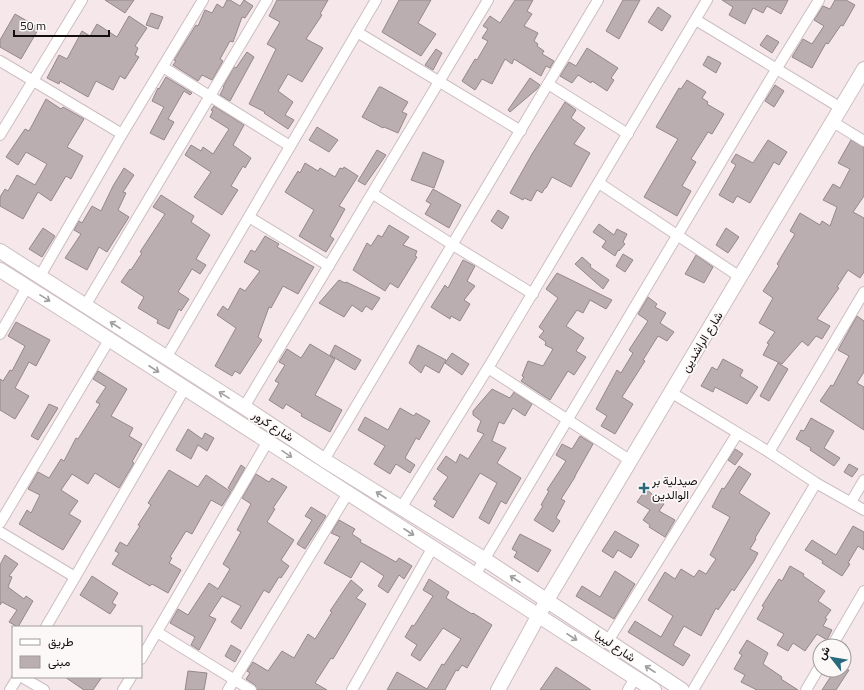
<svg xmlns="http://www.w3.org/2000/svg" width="864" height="690" viewBox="0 0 864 690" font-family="'Titillium Web',Vazirmatn,sans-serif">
<rect width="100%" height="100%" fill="#f6e8ea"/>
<g fill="#bbaeb0" stroke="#95888a">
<path d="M 105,0 L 134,0 L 125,13 Z"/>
<path d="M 227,0 L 230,0 L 240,6 L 244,0 L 253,6 L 245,18 L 242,17 L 233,42 L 230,41 L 220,59 L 223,61 L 212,80 L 202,75 L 198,81 L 173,65 L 176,61 L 174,60 L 196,25 L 198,26 L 205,10 L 212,13 L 217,4 L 223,8 Z"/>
<path d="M 277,0 L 328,0 L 320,14 L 322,15 L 306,39 L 323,48 L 302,82 L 288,74 L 278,91 L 293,102 L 285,115 L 294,120 L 288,129 L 264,113 L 265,112 L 249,104 L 276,49 L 267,44 L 280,22 L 269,16 Z"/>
<path d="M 399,0 L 431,0 L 418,23 L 436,34 L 421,56 L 382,32 Z"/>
<path d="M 515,0 L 533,0 L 527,11 L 532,14 L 524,26 L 538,33 L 534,41 L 538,44 L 537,46 L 544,51 L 542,54 L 554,61 L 550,68 L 546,66 L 541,76 L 514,59 L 512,64 L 505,59 L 492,84 L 482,79 L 475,90 L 462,81 L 475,59 L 477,60 L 488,41 L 482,38 L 488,29 L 483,26 L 490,16 L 500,23 Z"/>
<path d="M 623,0 L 640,0 L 619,39 L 606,31 Z"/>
<path d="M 722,0 L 788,0 L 781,14 L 767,6 L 763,13 L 753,8 L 745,24 L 729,15 L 733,7 Z"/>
<path d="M 835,0 L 846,0 L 855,5 L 843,26 L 841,25 L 828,44 L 826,43 L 812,68 L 792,57 L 803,39 L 812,44 L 824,26 L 814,20 L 823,6 L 830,9 Z"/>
<path d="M 658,7 L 671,16 L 662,31 L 648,22 Z"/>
<path d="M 151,13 L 163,17 L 158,29 L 146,25 Z"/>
<path d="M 15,14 L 39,28 L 21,59 L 0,47 L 0,40 Z"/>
<path d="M 129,16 L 147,28 L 135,46 L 138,48 L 135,55 L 139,57 L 125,79 L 120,76 L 113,90 L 96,81 L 88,97 L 60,81 L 59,84 L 47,78 L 59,55 L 67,59 L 82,31 L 90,36 L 97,24 L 117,37 Z"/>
<path d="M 767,35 L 779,42 L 772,53 L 760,45 Z"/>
<path d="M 587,48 L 618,68 L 611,78 L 614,80 L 607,91 L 592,81 L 591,83 L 578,75 L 572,83 L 560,76 L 569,62 L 576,66 Z"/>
<path d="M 436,49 L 442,53 L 433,70 L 425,65 Z"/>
<path d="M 247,52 L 254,57 L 230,101 L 220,95 L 224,87 L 223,87 L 234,67 L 236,68 Z"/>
<path d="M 708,56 L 721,63 L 716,73 L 703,65 Z"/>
<path d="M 166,77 L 192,93 L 190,95 L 184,91 L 168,119 L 174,122 L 164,140 L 150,133 L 164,107 L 152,101 L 158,88 L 159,89 Z"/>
<path d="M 530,78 L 540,85 L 537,89 L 510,112 L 508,110 Z"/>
<path d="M 687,80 L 706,92 L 702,98 L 708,102 L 707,104 L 724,114 L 712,134 L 708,132 L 691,159 L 696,162 L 682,186 L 691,191 L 677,216 L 644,197 L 678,139 L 656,127 L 679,88 L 681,89 Z"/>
<path d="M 775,85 L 784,91 L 774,107 L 765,101 Z"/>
<path d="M 379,87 L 381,87 L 408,102 L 402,112 L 407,114 L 398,133 L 384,127 L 383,128 L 362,117 Z"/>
<path d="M 46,99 L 61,109 L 63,107 L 84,119 L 67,147 L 83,156 L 71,179 L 66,176 L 51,201 L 38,192 L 23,219 L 0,206 L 0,197 L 5,189 L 8,191 L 17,175 L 35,185 L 47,164 L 26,152 L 18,165 L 6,157 L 25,129 L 29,131 Z"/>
<path d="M 565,102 L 576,110 L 571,118 L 585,128 L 574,144 L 590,153 L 571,187 L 552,177 L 546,188 L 545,188 L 542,193 L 537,190 L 531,201 L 524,198 L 523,200 L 510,193 L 532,154 Z"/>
<path d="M 214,106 L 244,125 L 233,145 L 251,158 L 245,168 L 243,166 L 231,186 L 238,190 L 222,215 L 194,197 L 211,172 L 185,155 L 191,145 L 201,151 L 203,147 L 213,154 L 229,129 L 210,117 L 213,111 L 211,110 Z"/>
<path d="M 317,127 L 338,140 L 329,152 L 309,140 Z"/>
<path d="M 768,140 L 787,152 L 779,165 L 774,162 L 750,203 L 737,196 L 733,203 L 719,195 L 736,165 L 731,162 L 736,154 L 753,163 Z"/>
<path d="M 851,140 L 864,147 L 864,196 L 853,212 L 864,218 L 864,272 L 860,278 L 848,270 L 837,287 L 839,288 L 817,319 L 830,326 L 822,339 L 816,336 L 808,346 L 802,341 L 782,364 L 763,355 L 769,344 L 767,343 L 775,332 L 759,323 L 773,298 L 763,291 L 779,266 L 777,264 L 795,234 L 790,231 L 800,213 L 820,225 L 822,221 L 830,226 L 837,207 L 823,200 L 833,184 L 840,188 L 850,169 L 838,163 Z"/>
<path d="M 377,150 L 386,155 L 365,185 L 358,181 Z"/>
<path d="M 423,152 L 444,161 L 434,188 L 411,180 Z"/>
<path d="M 305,163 L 318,171 L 320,168 L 335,177 L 340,168 L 343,169 L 344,167 L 358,176 L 339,206 L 345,209 L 330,236 L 334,239 L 326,252 L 299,236 L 314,210 L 285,192 L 298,171 L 300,173 Z"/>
<path d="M 124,168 L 134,175 L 123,192 L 126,193 L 118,210 L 129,217 L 107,252 L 99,247 L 87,270 L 65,258 L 81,234 L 74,230 L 79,221 L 82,223 L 92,206 L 101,211 L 113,186 Z"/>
<path d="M 433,189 L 461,205 L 449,228 L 425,214 L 431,204 L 426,201 Z"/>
<path d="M 161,195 L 194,216 L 191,222 L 210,235 L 196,259 L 206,265 L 200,274 L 192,269 L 178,292 L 189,299 L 181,311 L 179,309 L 169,329 L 157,323 L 158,320 L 138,308 L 144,297 L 121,282 L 130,269 L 131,270 L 142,253 L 140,252 L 165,214 L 153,207 Z"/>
<path d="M 498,210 L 509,217 L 502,229 L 491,221 Z"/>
<path d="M 599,224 L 614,235 L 617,229 L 627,234 L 623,242 L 625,244 L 619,251 L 618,250 L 615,256 L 602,247 L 606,241 L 593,232 Z"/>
<path d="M 389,225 L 409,237 L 403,245 L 417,251 L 415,256 L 417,257 L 398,288 L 390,283 L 385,291 L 353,270 L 367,243 L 371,246 L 378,235 L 382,237 Z"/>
<path d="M 43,228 L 55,236 L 42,257 L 29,249 Z"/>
<path d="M 726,228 L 739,237 L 728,253 L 716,245 Z"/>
<path d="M 265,236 L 279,244 L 277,247 L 314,267 L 298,294 L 283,286 L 271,308 L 269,307 L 258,337 L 262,340 L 240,374 L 235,371 L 232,376 L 215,366 L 236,328 L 217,315 L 223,306 L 228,310 L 240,288 L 245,291 L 260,271 L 244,262 L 251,250 L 255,252 Z"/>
<path d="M 623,254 L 633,260 L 625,272 L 616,266 Z"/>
<path d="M 696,255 L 713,267 L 704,283 L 685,274 Z"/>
<path d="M 582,257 L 591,265 L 590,267 L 609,280 L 603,289 L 575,264 Z"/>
<path d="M 463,260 L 475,266 L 467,281 L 475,286 L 464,300 L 470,304 L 460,321 L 451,316 L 450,319 L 431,307 L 445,285 L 448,288 Z"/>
<path d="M 557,273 L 612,300 L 606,309 L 590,300 L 583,313 L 577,310 L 566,326 L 584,338 L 576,351 L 586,357 L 574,375 L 568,371 L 550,400 L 521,381 L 524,377 L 522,376 L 528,361 L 543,366 L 553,349 L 545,345 L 546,342 L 539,337 L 544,331 L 539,327 L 558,298 L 546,289 Z"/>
<path d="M 339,280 L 345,283 L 346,282 L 380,298 L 372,310 L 366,306 L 362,312 L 352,305 L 344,317 L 319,303 Z"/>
<path d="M 648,297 L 657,304 L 655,307 L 666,313 L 660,323 L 674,332 L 667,341 L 658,336 L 643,360 L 645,361 L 622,397 L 633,404 L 615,434 L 601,426 L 607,416 L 596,409 L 617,370 L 621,373 L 633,353 L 629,350 L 648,321 L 638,314 Z"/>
<path d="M 857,316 L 864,321 L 864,372 L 857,383 L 864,387 L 864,430 L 820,401 L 831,385 L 833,386 L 849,356 L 838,350 Z"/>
<path d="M 16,322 L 50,340 L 36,366 L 29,362 L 15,388 L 29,396 L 15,419 L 0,410 L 0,379 L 3,381 L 10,370 L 12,371 L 25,346 L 8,336 Z"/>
<path d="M 310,344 L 335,359 L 315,395 L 342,410 L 330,432 L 301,416 L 302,414 L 286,404 L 283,409 L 269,400 L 279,383 L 275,381 L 285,365 L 279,362 L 287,349 L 301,358 Z"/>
<path d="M 335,345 L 361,360 L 355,370 L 330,355 Z"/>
<path d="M 418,345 L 446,360 L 439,373 L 425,365 L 421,373 L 409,363 Z"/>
<path d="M 452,353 L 469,364 L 462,375 L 445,363 Z"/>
<path d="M 723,359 L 743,370 L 740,376 L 758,387 L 747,404 L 715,387 L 713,392 L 701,386 L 712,367 L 717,370 Z"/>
<path d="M 778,363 L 788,369 L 769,401 L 760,396 Z"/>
<path d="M 98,371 L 127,389 L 111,416 L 133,428 L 129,436 L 142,444 L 132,462 L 134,463 L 119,488 L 95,473 L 88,484 L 72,474 L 61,490 L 78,501 L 69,514 L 81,521 L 63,550 L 19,524 L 27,510 L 31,513 L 40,495 L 28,489 L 38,472 L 49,478 L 61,459 L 64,461 L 76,438 L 78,439 L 100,404 L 96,402 L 106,387 L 93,379 Z"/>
<path d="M 492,389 L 510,398 L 514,392 L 532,404 L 525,416 L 513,408 L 504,424 L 499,422 L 492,441 L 506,448 L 497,463 L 521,478 L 506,504 L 501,501 L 489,524 L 479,518 L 497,483 L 480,473 L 453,518 L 434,506 L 437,501 L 433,499 L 448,477 L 437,469 L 446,456 L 456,463 L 460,454 L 468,459 L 484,434 L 477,431 L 481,421 L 473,415 L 473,411 Z"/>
<path d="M 49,404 L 58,408 L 38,440 L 31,436 Z"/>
<path d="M 400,408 L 414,416 L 416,413 L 430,421 L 419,440 L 416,438 L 405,458 L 415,465 L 410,473 L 396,464 L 390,474 L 374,464 L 385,446 L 358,430 L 365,417 L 388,430 Z"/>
<path d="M 811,418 L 834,431 L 824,448 L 840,458 L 834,466 L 810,450 L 811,448 L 796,439 L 801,430 L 804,431 Z"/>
<path d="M 188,429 L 202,439 L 205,433 L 214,438 L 207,451 L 198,445 L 191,459 L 176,450 Z"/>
<path d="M 580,436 L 593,444 L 575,476 L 575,477 L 561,499 L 565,501 L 556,518 L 560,521 L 553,532 L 534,520 L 543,506 L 541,505 L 549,491 L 547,490 L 566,461 L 556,455 L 562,444 L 572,449 Z"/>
<path d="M 735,449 L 743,454 L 735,465 L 728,460 Z"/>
<path d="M 849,464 L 858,469 L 852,477 L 844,472 Z"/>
<path d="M 241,465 L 245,468 L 232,491 L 228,488 Z"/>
<path d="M 739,466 L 751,474 L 739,493 L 770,513 L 755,538 L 756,539 L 750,549 L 758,553 L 754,561 L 734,591 L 732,589 L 718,610 L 716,608 L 701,636 L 684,626 L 673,645 L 690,655 L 683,666 L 628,632 L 635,621 L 661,637 L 673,616 L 648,600 L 665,572 L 675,579 L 681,569 L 694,577 L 699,570 L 706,574 L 716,559 L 710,555 L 730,517 L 712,507 L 722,488 L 724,489 Z"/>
<path d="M 169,470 L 198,487 L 206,475 L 231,492 L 222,506 L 211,500 L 192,534 L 186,531 L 170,557 L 172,558 L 169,563 L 181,570 L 168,593 L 152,584 L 150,586 L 112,564 L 119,553 L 115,551 L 120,542 L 127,546 L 140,526 L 138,525 L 151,505 L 148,503 Z"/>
<path d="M 256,474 L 269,482 L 272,478 L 287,487 L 273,508 L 275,509 L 267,522 L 294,540 L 281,560 L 289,566 L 281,578 L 279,577 L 269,593 L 264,590 L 241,629 L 231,622 L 241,606 L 222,596 L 209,616 L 216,619 L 199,650 L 191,645 L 195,637 L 170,623 L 178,609 L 188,615 L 209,583 L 218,589 L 230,569 L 223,564 L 241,532 L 237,530 L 251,504 L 242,498 Z"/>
<path d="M 646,489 L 664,504 L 659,511 L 675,520 L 665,537 L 649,527 L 650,525 L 643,520 L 650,510 L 637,502 Z"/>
<path d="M 311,507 L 326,516 L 305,549 L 297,544 L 312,520 L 305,516 Z"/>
<path d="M 339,520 L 355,529 L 352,534 L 361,540 L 360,542 L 396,562 L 399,558 L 412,566 L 404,579 L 399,575 L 388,593 L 378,586 L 384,576 L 361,561 L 351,578 L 324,563 L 340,537 L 331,533 Z"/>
<path d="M 853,526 L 864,532 L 864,550 L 858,546 L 848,563 L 850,564 L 842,576 L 822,563 L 823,561 L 805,550 L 812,540 L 836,555 Z"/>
<path d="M 615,531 L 639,545 L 631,558 L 618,550 L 613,558 L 602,551 Z"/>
<path d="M 520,534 L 551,550 L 538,572 L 514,557 L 517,552 L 512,549 Z"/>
<path d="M 5,555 L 18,564 L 9,576 L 12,577 L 8,587 L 24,599 L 26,596 L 33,601 L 18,627 L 9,622 L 17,610 L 2,602 L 0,605 L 0,565 Z"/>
<path d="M 790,566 L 804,574 L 803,576 L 825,591 L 818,601 L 831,610 L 825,618 L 827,619 L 823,626 L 832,630 L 827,640 L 817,634 L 805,651 L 793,643 L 788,651 L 777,645 L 784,634 L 757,619 L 764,607 L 762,606 L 779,579 L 782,581 Z"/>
<path d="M 615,571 L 635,584 L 614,619 L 576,596 L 582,586 L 600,597 Z"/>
<path d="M 92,576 L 118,593 L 112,603 L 116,605 L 110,614 L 80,595 Z"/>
<path d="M 429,579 L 449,592 L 446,598 L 472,614 L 473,613 L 492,625 L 467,668 L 462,665 L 458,671 L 456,670 L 445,690 L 387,690 L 397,672 L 427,689 L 442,664 L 444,665 L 461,639 L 443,628 L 420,661 L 411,655 L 417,645 L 405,637 L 412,625 L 414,626 L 433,596 L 423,590 Z"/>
<path d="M 351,580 L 363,590 L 356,598 L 366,604 L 333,659 L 331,658 L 315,683 L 327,690 L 257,690 L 255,685 L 246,679 L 250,673 L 247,671 L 253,662 L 268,671 L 282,651 L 294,658 L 308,634 L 315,639 L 332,612 L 330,611 Z"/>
<path d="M 747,640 L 768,653 L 763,664 L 782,677 L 781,679 L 798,690 L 757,690 L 741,682 L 745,675 L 734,669 L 742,655 L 739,653 Z"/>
<path d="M 231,645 L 241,651 L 235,662 L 225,656 Z"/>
<path d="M 556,667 L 591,690 L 540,690 Z"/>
<path d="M 835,670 L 849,670 L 836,690 L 822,690 Z"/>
<path d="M 188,671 L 207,673 L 204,690 L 185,690 Z"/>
<path d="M 65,677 L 102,677 L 93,690 L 84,690 Z"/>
</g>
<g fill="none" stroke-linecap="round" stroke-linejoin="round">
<g stroke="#ccbec0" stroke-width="12">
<g id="street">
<path d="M 696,20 L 841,108"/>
<path d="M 357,32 L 521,131"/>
<path d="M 0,61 L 122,134"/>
<path d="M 163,67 L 290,146"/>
<path d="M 548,84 L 628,134"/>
<path d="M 833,122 L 864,141"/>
<path d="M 0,135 L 82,0"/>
<path d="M 599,183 L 740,277"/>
<path d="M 373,194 L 453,245 L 533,294"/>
<path d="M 249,217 L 329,266"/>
<path d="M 40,276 L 122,134 L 203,0"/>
<path d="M 85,306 L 267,0"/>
<path d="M 0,334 L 27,287"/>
<path d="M 166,358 L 376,0"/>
<path d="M 488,368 L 631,461"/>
<path d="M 672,393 L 769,452 L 816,483 L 864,510"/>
<path d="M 244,407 L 488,0"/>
<path d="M 769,452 L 864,292"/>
<path d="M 324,460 L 598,0"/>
<path d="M 851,502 L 864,480"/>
<path d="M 401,508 L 488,368 L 707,0"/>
<path d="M 0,523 L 109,340"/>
<path d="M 0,532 L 75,577"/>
<path d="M 475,575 L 777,68 L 819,0"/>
<path d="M 46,627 L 185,388"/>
<path d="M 157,632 L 251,690"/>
<path d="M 608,641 L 737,434"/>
<path d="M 832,646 L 864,591"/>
<path d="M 141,659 L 268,441"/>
<path d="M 22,677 L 44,690"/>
<path d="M 10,690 L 18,677"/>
<path d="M 123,690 L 131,677"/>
<path d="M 228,690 L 348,493"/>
<path d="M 352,690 L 433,547"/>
<path d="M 628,690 L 635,678"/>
<path d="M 693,690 L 816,483"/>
<path d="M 806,690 L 820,666"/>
</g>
</g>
<g stroke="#ccbec0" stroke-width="16">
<g id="secondary">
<path d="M 0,251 L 244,407 L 324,460 L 484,559 L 682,690"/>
<path d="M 0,270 L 79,320 L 654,690"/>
<path d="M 498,690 L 547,600 L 864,69"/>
</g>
</g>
<use href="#street" stroke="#fff" stroke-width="10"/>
<use href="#secondary" stroke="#fff" stroke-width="14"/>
</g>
<defs><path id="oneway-shaft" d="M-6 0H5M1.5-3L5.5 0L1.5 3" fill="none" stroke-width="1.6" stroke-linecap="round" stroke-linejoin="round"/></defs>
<g stroke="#a19f9f">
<use href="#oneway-shaft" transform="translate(45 298) rotate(32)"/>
<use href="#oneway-shaft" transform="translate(115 325) rotate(-147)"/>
<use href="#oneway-shaft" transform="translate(154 369) rotate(33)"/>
<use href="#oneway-shaft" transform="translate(224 395) rotate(-148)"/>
<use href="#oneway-shaft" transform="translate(287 454) rotate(34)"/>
<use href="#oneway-shaft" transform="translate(381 495) rotate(-147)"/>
<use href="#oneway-shaft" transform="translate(409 532) rotate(33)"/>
<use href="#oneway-shaft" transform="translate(515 579) rotate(-147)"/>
<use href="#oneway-shaft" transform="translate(572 637) rotate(33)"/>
<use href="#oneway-shaft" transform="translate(650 669) rotate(-147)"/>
</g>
<path fill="#266a7b" stroke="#fdf8f8" stroke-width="1.5" d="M642 482h4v4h4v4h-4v4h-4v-4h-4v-4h4z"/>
<g text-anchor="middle" stroke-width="3.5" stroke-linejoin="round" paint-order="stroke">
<g font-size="12" fill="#130f0f" stroke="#fdf8f8">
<text transform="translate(702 342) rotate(-59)" y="4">شارع الراشدين</text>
<text transform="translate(273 426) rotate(33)" y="4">شارع كرور</text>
<text transform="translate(615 646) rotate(34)" y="4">شارع ليبيا</text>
</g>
<g font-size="12" fill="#130f0f" stroke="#fdf8f8" text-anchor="start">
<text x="652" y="485">صيدلية بر<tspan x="652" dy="14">الوالدين</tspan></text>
</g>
</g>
<rect x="12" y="626" width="130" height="52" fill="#fdf8f8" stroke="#9f9b9b"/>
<rect x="20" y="639" width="20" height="6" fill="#ffffff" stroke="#9f9b9b"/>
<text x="48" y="646" font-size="12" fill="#130f0f">طريق</text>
<rect x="20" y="656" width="20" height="12" fill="#bbaeb0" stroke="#9f9b9b"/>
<text x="48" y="666" font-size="12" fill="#130f0f">مبنى</text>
<g transform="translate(832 658) rotate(301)"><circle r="19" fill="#fdf8f8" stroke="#9f9b9b"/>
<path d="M0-3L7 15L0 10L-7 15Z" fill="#266a7b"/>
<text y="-6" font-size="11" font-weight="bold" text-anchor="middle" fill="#130f0f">ش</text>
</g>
<path d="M14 30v6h95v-6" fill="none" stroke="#130f0f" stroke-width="2"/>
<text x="20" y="30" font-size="12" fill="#130f0f" stroke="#fdf8f8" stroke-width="3" paint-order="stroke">50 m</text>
</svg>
